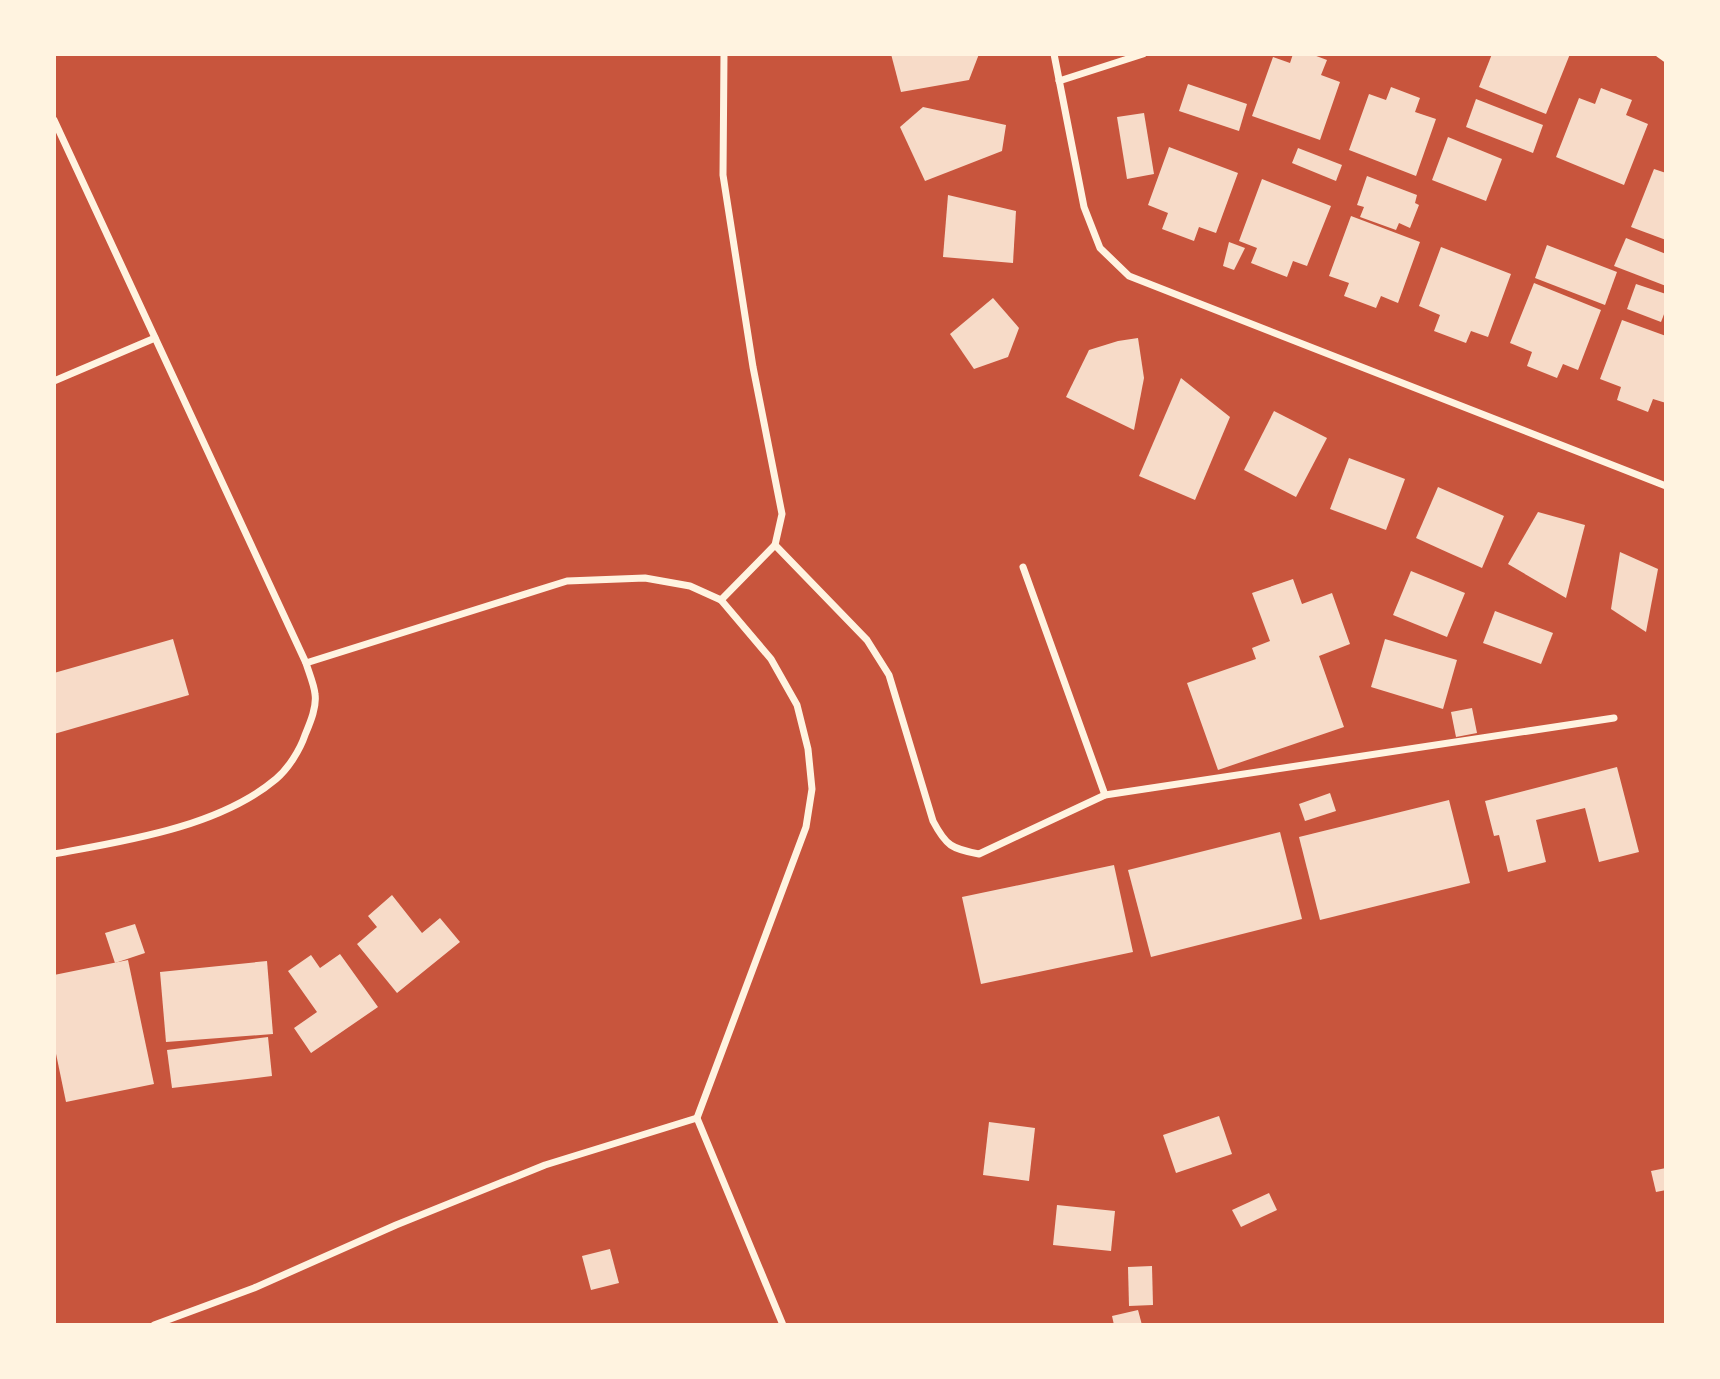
<svg xmlns="http://www.w3.org/2000/svg" width="1720" height="1379" viewBox="0 0 1720 1379" font-family="Literata,serif">
<rect width="100%" height="100%" fill="#c8553d"/>
<g fill="#f7dbc8">
<path d="M 891,54 L 979,54 L 969,80 L 901,92 Z"/>
<path d="M 1293,54 L 1311,54 L 1327,60 L 1321,75 L 1340,82 L 1320,140 L 1252,116 L 1273,57 L 1290,63 Z"/>
<path d="M 1492,54 L 1570,54 L 1546,114 L 1479,87 Z"/>
<path d="M 1188,84 L 1247,104 L 1239,131 L 1179,111 Z"/>
<path d="M 1391,87 L 1420,98 L 1415,112 L 1436,119 L 1416,176 L 1349,150 L 1369,94 L 1386,100 Z"/>
<path d="M 1601,88 L 1632,100 L 1626,115 L 1648,124 L 1624,185 L 1556,157 L 1579,98 L 1595,104 Z"/>
<path d="M 1476,99 L 1543,125 L 1533,153 L 1466,127 Z"/>
<path d="M 923,107 L 1006,125 L 1002,151 L 925,181 L 900,127 Z"/>
<path d="M 1144,113 L 1154,174 L 1127,179 L 1117,117 Z"/>
<path d="M 1448,137 L 1502,159 L 1486,201 L 1432,180 Z"/>
<path d="M 1169,147 L 1238,173 L 1216,233 L 1199,227 L 1194,241 L 1162,229 L 1168,213 L 1148,205 Z"/>
<path d="M 1298,148 L 1342,165 L 1336,181 L 1292,163 Z"/>
<path d="M 1654,169 L 1666,173 L 1666,240 L 1631,227 Z"/>
<path d="M 1367,176 L 1417,195 L 1415,203 L 1419,205 L 1410,228 L 1399,223 L 1396,230 L 1360,217 L 1364,207 L 1357,205 Z"/>
<path d="M 1262,179 L 1331,206 L 1307,266 L 1293,261 L 1287,277 L 1251,263 L 1257,248 L 1239,241 Z"/>
<path d="M 948,195 L 1016,211 L 1013,263 L 943,257 Z"/>
<path d="M 1351,216 L 1420,242 L 1398,303 L 1381,296 L 1376,308 L 1344,296 L 1349,283 L 1329,276 Z"/>
<path d="M 1626,238 L 1666,254 L 1666,286 L 1614,266 Z"/>
<path d="M 1229,242 L 1245,248 L 1234,270 L 1223,266 Z"/>
<path d="M 1547,245 L 1617,272 L 1605,305 L 1535,278 Z"/>
<path d="M 1441,247 L 1511,274 L 1488,337 L 1471,331 L 1466,343 L 1434,331 L 1440,315 L 1419,306 Z"/>
<path d="M 1534,283 L 1601,310 L 1578,370 L 1563,364 L 1557,378 L 1527,366 L 1532,352 L 1510,343 Z"/>
<path d="M 1636,284 L 1666,294 L 1666,309 L 1661,322 L 1627,309 Z"/>
<path d="M 993,298 L 1019,328 L 1008,357 L 974,369 L 950,334 Z"/>
<path d="M 1622,320 L 1666,336 L 1666,403 L 1653,399 L 1648,412 L 1617,400 L 1621,387 L 1600,379 Z"/>
<path d="M 1138,338 L 1144,378 L 1134,430 L 1066,397 L 1089,350 L 1118,341 Z"/>
<path d="M 1181,378 L 1230,417 L 1195,500 L 1139,476 Z"/>
<path d="M 1274,411 L 1327,438 L 1296,497 L 1244,470 Z"/>
<path d="M 1349,458 L 1405,479 L 1386,530 L 1330,509 Z"/>
<path d="M 1438,487 L 1504,516 L 1482,568 L 1416,538 Z"/>
<path d="M 1538,512 L 1585,525 L 1566,598 L 1508,564 Z"/>
<path d="M 1620,552 L 1658,569 L 1646,632 L 1611,609 Z"/>
<path d="M 1411,571 L 1465,593 L 1447,637 L 1393,615 Z"/>
<path d="M 1293,579 L 1302,604 L 1332,593 L 1350,644 L 1319,656 L 1344,727 L 1218,770 L 1187,683 L 1256,659 L 1252,648 L 1270,641 L 1252,593 Z"/>
<path d="M 1495,611 L 1553,633 L 1541,664 L 1483,643 Z"/>
<path d="M 173,639 L 189,695 L 54,734 L 54,673 Z"/>
<path d="M 1385,639 L 1457,660 L 1443,709 L 1371,687 Z"/>
<path d="M 1472,708 L 1477,733 L 1456,737 L 1451,712 Z"/>
<path d="M 1617,767 L 1639,852 L 1599,862 L 1585,808 L 1536,820 L 1546,862 L 1508,872 L 1499,835 L 1494,836 L 1485,801 Z"/>
<path d="M 1330,793 L 1336,811 L 1305,821 L 1299,804 Z"/>
<path d="M 1449,800 L 1470,883 L 1320,920 L 1299,837 Z"/>
<path d="M 1280,832 L 1302,919 L 1151,957 L 1128,870 Z"/>
<path d="M 1114,865 L 1133,952 L 981,984 L 962,897 Z"/>
<path d="M 392,895 L 422,933 L 440,918 L 460,942 L 397,993 L 357,944 L 377,927 L 368,916 Z"/>
<path d="M 135,924 L 145,953 L 115,963 L 105,933 Z"/>
<path d="M 340,954 L 378,1007 L 311,1053 L 294,1028 L 317,1012 L 288,971 L 311,955 L 320,968 Z"/>
<path d="M 128,960 L 154,1084 L 66,1102 L 54,1044 L 54,975 Z"/>
<path d="M 267,961 L 273,1034 L 166,1042 L 160,972 Z"/>
<path d="M 268,1037 L 272,1076 L 172,1088 L 167,1050 Z"/>
<path d="M 1219,1116 L 1232,1154 L 1176,1173 L 1163,1135 Z"/>
<path d="M 989,1122 L 1035,1128 L 1029,1181 L 983,1175 Z"/>
<path d="M 1666,1168 L 1666,1190 L 1656,1192 L 1651,1171 Z"/>
<path d="M 1269,1193 L 1277,1210 L 1241,1227 L 1232,1210 Z"/>
<path d="M 1057,1205 L 1115,1211 L 1111,1251 L 1053,1245 Z"/>
<path d="M 610,1249 L 619,1283 L 591,1290 L 582,1256 Z"/>
<path d="M 1152,1266 L 1153,1305 L 1129,1306 L 1128,1267 Z"/>
<path d="M 1138,1310 L 1142,1325 L 1114,1325 L 1112,1316 Z"/>
</g>
<g fill="none" stroke-linecap="round" stroke-linejoin="round">
<g stroke="#fff3e0" stroke-width="7">
<path d="M 1054,54 L 1084,207 L 1100,248 L 1129,276 L 1666,486"/>
<path d="M 1659,54 L 1666,59"/>
<path d="M 1059,81 L 1143,54"/>
<path d="M 54,120 L 306,663 C 309,673 314,684 315,694 C 317,707 310,723 305,735 C 300,750 288,769 276,779 C 219,827 125,841 54,854"/>
<path d="M 54,381 L 155,338"/>
<path d="M 775,545 L 867,640 L 889,675 L 933,821 C 946,846 952,849 979,854 L 1105,795 L 1614,718"/>
<path d="M 1023,567 L 1105,795"/>
<path d="M 721,600 L 775,545 L 782,514 L 753,367 L 723,175 L 724,54"/>
<path d="M 306,663 L 567,581 L 645,578 L 690,586 L 721,600 L 771,659 L 797,705 L 808,749 L 812,789 L 806,827 L 697,1118 L 783,1325"/>
<path d="M 154,1325 L 254,1288 L 396,1225 L 545,1165 L 697,1118"/>
</g>
</g>
<rect width="1720" height="1379" fill="none" stroke="#fff3e0" stroke-width="112"/>
</svg>
